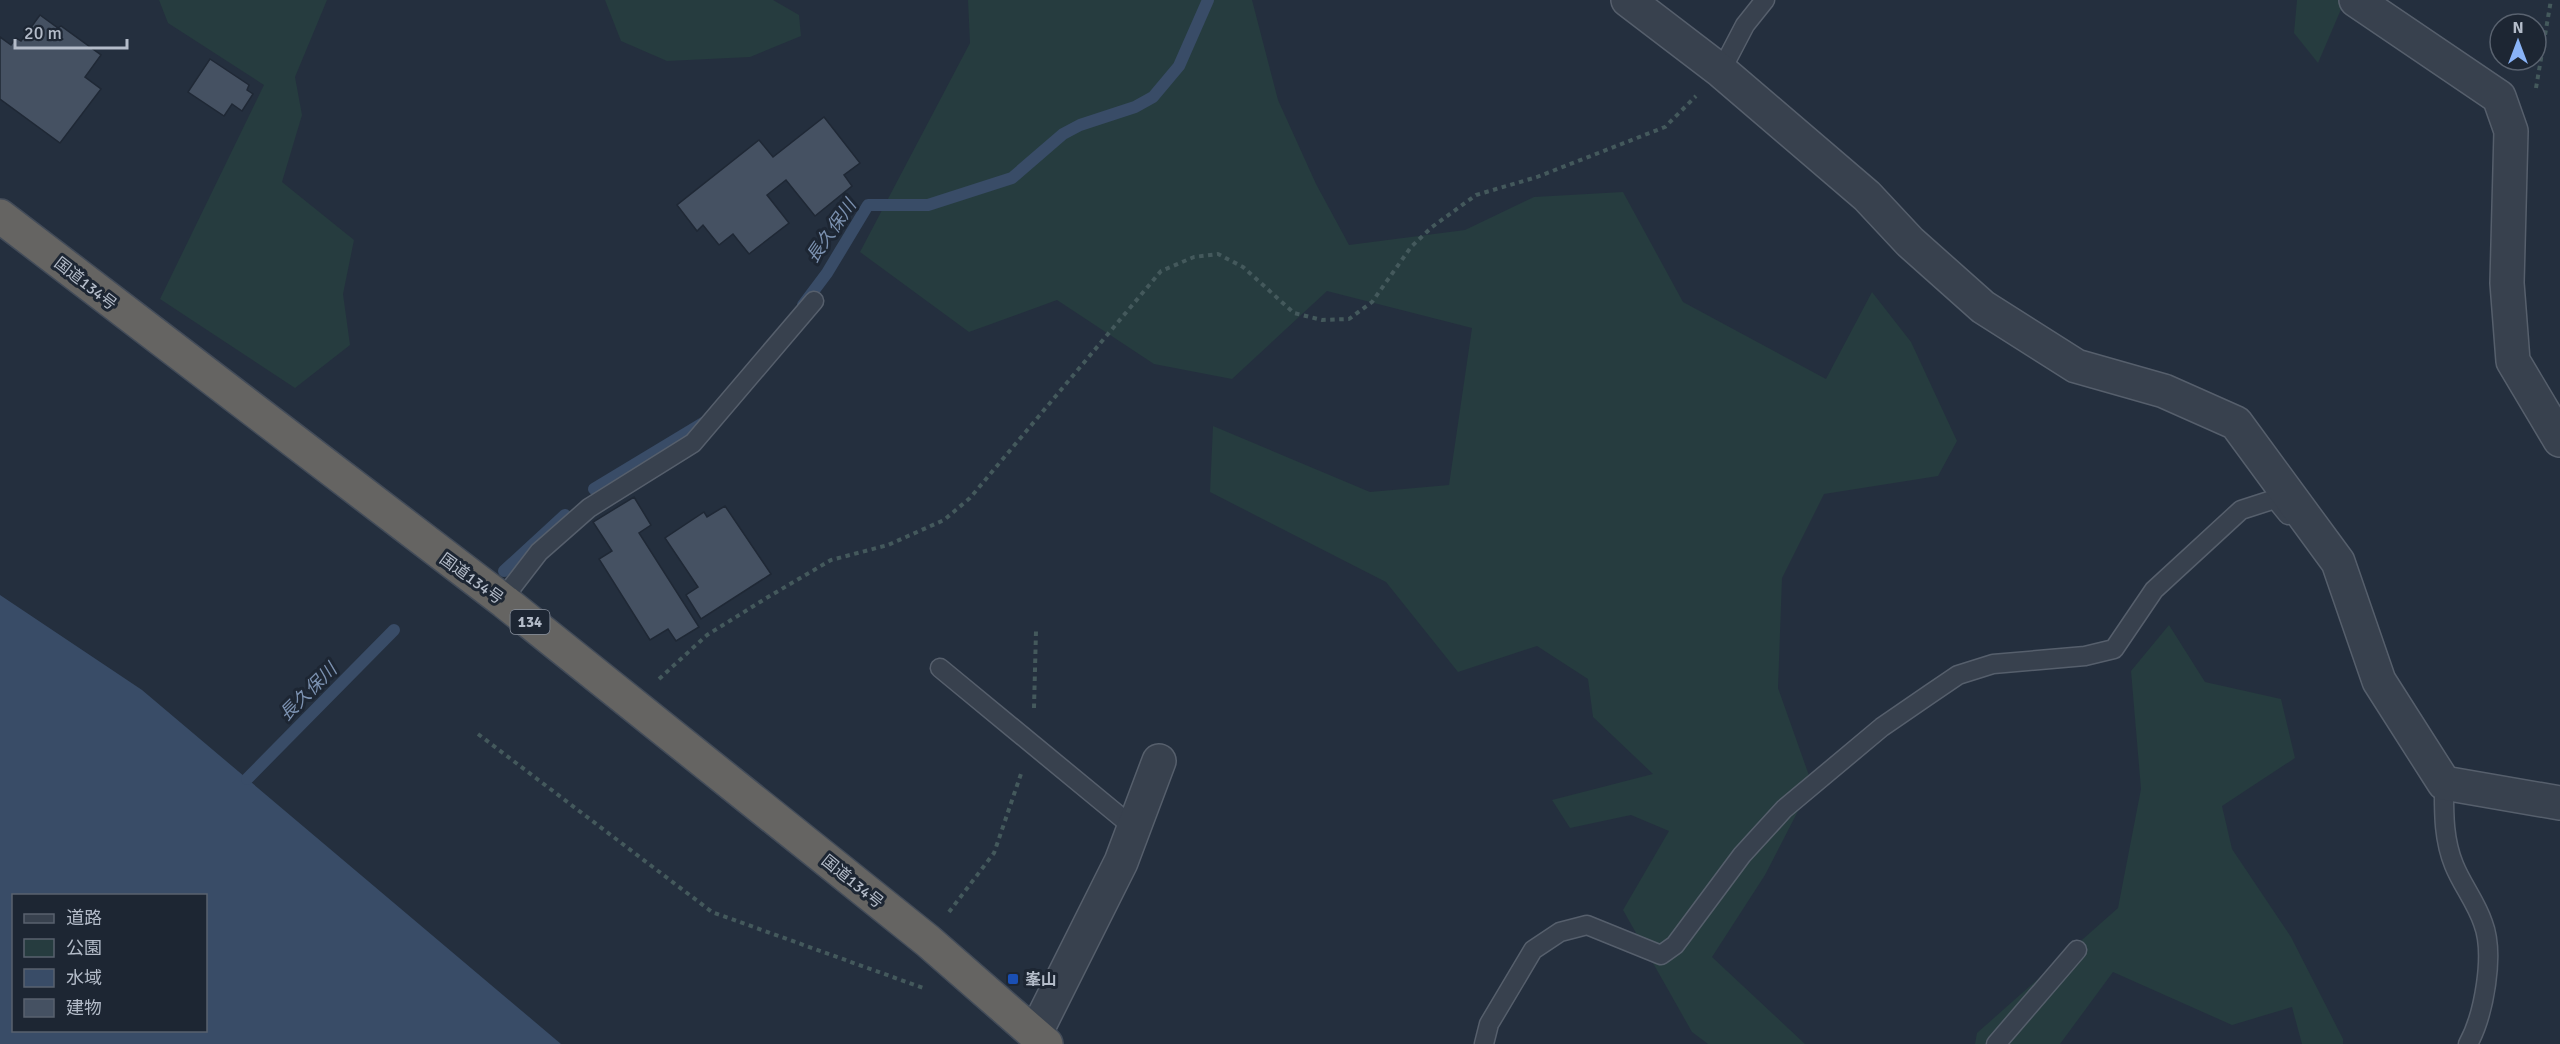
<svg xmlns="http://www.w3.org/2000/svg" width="2560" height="1044" viewBox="0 0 2560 1044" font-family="Signika,'Noto Sans JP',sans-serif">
<rect width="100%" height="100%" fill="#242f3e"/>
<g fill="#263c3f">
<path d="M 159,0 L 327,0 L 295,77 L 302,115 L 282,182 L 354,240 L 343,294 L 350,345 L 295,388 L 160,299 L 264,85 L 168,23 Z"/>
<path d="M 605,0 L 773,0 L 799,15 L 801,36 L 750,57 L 667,61 L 621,41 Z"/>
<path d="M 968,0 L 1252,0 L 1278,100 L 1316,184 L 1349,245 L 1465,230 L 1534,197 L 1623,192 L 1683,302 L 1826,379 L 1872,292 L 1911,342 L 1957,441 L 1938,476 L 1824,494 L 1782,578 L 1778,688 L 1812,784 L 1765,875 L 1712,957 L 1805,1044 L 1708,1044 L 1692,1032 L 1623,910 L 1669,831 L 1631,815 L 1570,828 L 1552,800 L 1653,774 L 1593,717 L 1588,679 L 1537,646 L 1458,672 L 1386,582 L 1210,492 L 1213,426 L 1370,492 L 1449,485 L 1472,328 L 1327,291 L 1232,379 L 1154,364 L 1057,300 L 969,332 L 860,252 L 970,43 Z"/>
<path d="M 2297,0 L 2345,0 L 2318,63 L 2294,33 Z"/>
<path d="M 2169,625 L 2205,682 L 2281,699 L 2295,758 L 2222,806 L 2232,849 L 2291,937 L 2343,1039 L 2343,1044 L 2302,1044 L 2292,1007 L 2232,1025 L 2113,972 L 2060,1044 L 1975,1044 L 1977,1033 L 2118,908 L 2141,789 L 2131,671 Z"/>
</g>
<path fill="#394c67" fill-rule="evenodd" d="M 0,595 L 142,690 L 561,1044 L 0,1044 ZM 14,896 L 206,896 L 206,1030 L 14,1030 Z"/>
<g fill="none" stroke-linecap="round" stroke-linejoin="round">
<g stroke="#394c67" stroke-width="12">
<path d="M 803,305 L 827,273 L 868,205 L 928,205 L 1012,178 L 1063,134 L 1080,125 L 1135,107 L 1153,97 L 1179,66 L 1208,0"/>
<path d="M 594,489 L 705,422"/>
<path d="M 504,571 L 565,515"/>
<path d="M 247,779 L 394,630"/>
</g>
</g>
<g fill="#455162" stroke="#1f2835" stroke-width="1.5">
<path d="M 40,15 L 58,28 L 61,26 L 101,55 L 85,77 L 101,89 L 60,143 L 0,99 L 0,37 L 11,45 L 16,38 L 21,41 Z"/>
<path d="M 210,59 L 249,85 L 247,90 L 253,94 L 242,111 L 232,104 L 224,116 L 188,92 Z"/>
<path d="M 824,117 L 860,163 L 844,175 L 852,186 L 815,216 L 786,180 L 767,195 L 789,223 L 749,254 L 733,234 L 719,245 L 703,225 L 697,231 L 677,205 L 759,140 L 773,157 Z"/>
<path d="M 634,497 L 651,525 L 639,533 L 699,627 L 676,641 L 668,629 L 650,640 L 599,559 L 612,551 L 593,522 Z"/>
<path d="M 725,506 L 771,574 L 701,619 L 686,595 L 698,587 L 665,538 L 704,512 L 707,517 Z"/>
</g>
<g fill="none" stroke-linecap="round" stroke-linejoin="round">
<g stroke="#565f6c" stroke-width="21">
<g id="service">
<path d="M 1721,71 L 1745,25 L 1765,0"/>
<path d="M 505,602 L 512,587 L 539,552 L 589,508 L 693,443 L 814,301"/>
<path d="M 940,668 L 1134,828"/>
<path d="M 2444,783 C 2444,811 2443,838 2454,865 C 2462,885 2476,902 2483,923 C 2495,954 2484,1015 2468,1044"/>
<path d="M 1484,1044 L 1489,1024 L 1533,950 L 1560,932 L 1587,925 L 1661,955 L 1675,945 L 1742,855 L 1784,809 L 1882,727 L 1930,694 L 1958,675 L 1993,664 L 2085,656 L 2114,649 L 2154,590 L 2241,510 L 2275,499 L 2288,515"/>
<path d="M 1996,1044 L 2077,950"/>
</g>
</g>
<g stroke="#565f6c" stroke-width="36">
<g id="minor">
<path d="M 1628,0 L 1721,71 L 1867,196 L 1910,242 L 1983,307 L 2076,366 L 2164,391 L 2236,423 L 2338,562 L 2379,681 L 2444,783 L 2560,803"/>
<path d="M 2356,0 L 2499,97 L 2511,131 L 2507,283 L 2513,361 L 2560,440"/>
<path d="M 1035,1034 L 1121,862 L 1159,761"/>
</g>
</g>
<g stroke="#434c59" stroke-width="36">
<path id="trunk" d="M 0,216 L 505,602 L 928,941 L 1046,1044"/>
</g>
<g stroke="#44595c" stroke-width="4" stroke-dasharray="4.5 4.5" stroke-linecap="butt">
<path d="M 2536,88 L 2551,0"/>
<path d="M 659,679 L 707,635 L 768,597 L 831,560 L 888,545 L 944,520 L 970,498 L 1161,271 L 1194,257 L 1218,254 L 1243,267 L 1294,313 L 1322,320 L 1349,319 L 1372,302 L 1411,247 L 1432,227 L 1476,195 L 1537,177 L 1665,127 L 1696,96"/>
<path d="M 1034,708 L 1036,631"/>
<path d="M 478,734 L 712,912 L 926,989"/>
<path d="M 949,912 L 994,853 L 1022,771"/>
</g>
<use href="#service" stroke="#38414e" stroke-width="18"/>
<use href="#minor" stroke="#38414e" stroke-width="33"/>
<use href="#trunk" stroke="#656462" stroke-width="33"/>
</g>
<rect fill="#1a4fb4" stroke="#1d2633" stroke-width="2" x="1007" y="973" width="12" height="12" rx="3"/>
<g text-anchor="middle" stroke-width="6" stroke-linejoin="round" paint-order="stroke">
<rect fill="#1d2633" stroke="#878f9c" stroke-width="1.5" x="510.5" y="610" width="39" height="24" rx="4.5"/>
<g font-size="15" font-weight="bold" fill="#b4bcc9">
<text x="530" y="627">134</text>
</g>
<g font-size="16" fill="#b4bcc9" stroke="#1d2633">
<text transform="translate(86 283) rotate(38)" y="6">国道134号</text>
<text transform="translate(472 578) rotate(36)" y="6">国道134号</text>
<text transform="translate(853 881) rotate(39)" y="6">国道134号</text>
</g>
<g font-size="16" font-weight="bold" fill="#b4bcc9" stroke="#1d2633" text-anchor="start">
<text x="1025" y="985">峯山</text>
</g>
<g font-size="18" font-style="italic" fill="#7c92b1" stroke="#1d2633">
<text transform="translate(831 231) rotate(-55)" y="6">長久保川</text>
<text transform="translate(308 692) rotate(-45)" y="6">長久保川</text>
</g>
</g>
<rect x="12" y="894" width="195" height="138" fill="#1d2633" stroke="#59626f" stroke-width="1.5"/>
<rect x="24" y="914" width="30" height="9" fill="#38414e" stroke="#59626f" stroke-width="1.5"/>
<text x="66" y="924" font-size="18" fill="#b4bcc9">道路</text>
<rect x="24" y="939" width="30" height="18" fill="#263c3f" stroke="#59626f" stroke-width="1.5"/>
<text x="66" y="954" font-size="18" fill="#b4bcc9">公園</text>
<rect x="24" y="969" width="30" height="18" fill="#394c67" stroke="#59626f" stroke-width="1.5"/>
<text x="66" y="984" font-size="18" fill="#b4bcc9">水域</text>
<rect x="24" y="999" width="30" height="18" fill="#455162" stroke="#59626f" stroke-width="1.5"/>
<text x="66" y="1014" font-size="18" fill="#b4bcc9">建物</text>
<g transform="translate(2518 42)"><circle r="28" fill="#1d2633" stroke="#59626f" stroke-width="1.5"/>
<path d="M0-4.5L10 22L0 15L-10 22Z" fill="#8ab4f8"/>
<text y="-9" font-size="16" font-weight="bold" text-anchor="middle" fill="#b4bcc9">N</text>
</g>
<path d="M15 39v9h112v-9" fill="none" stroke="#b4bcc9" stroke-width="3"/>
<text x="24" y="39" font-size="18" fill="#b4bcc9" stroke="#1d2633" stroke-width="4.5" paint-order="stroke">20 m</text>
</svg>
